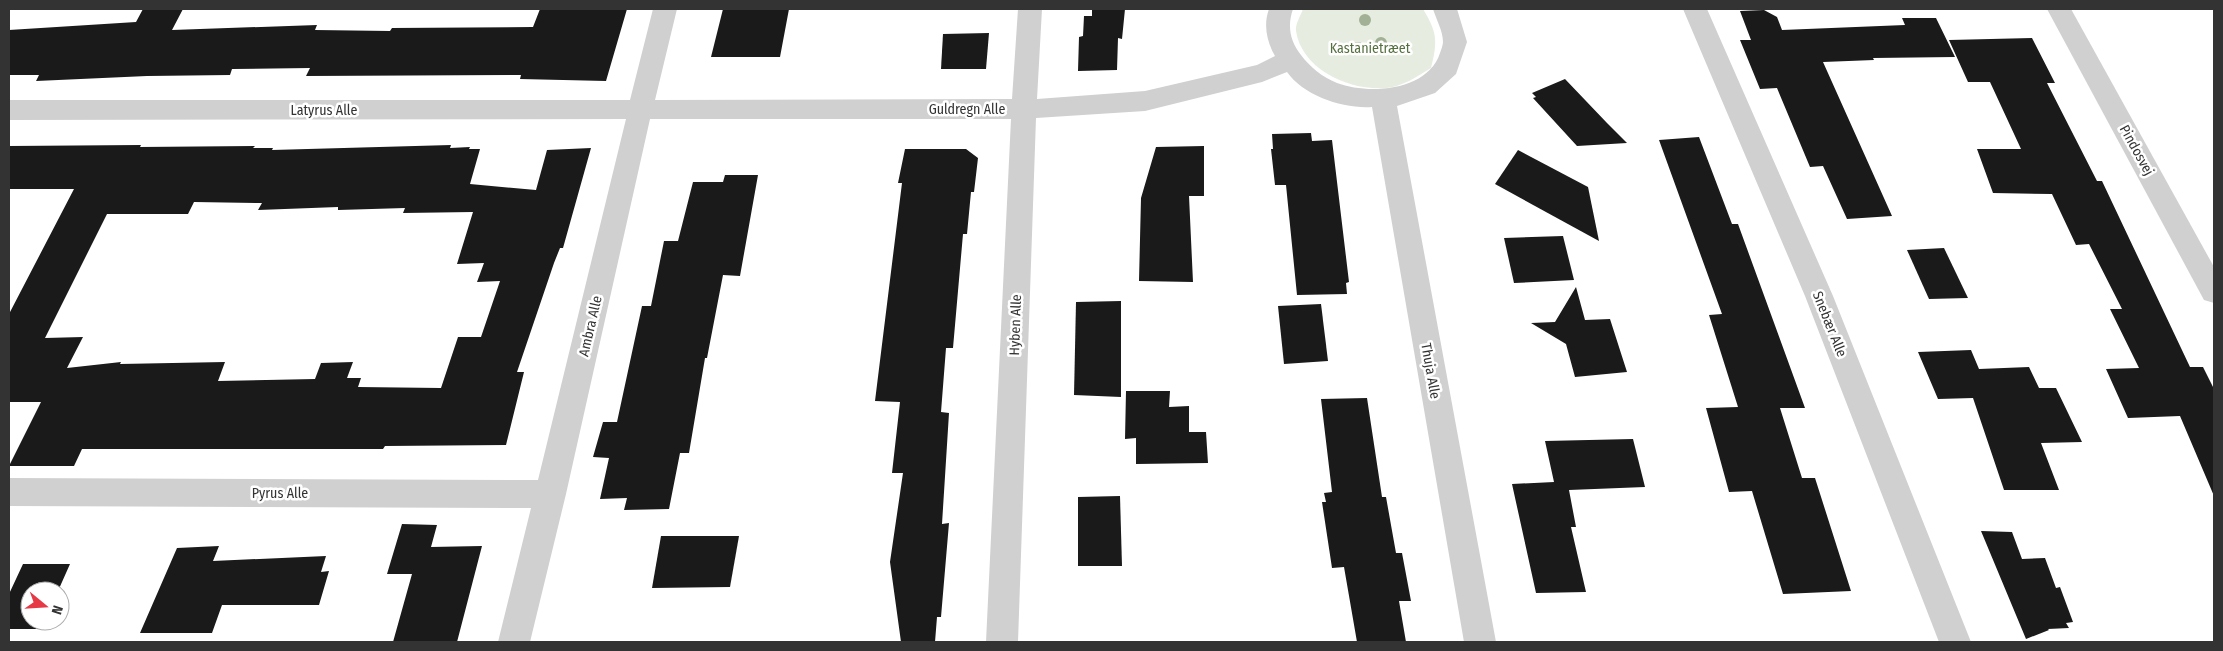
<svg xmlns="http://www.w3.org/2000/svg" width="2223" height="651" viewBox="0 0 2223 651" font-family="'Fira Sans Condensed',sans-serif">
<rect width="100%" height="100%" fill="#fff"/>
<path fill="#e6ecdf" d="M 1303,9 L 1423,9 C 1437,32 1438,41 1431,68 C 1418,76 1402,87 1386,88 C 1350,91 1302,70 1296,31 C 1295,24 1301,15 1303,9 Z"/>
<g fill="#1a1a1a" fill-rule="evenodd">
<path d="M 143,9 L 183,9 L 172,30 L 317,25 L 315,30 L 390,31 L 392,28 L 533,27 L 540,9 L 627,9 L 606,81 L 520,79 L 521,75 L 306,76 L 310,68 L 232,69 L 230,75 L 147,76 L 36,81 L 39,75 L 9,75 L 9,30 L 136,22 Z"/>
<path d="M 723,9 L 789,9 L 780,57 L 711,57 Z"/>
<path d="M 1092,9 L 1125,9 L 1122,39 L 1118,38 L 1117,70 L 1078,71 L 1079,37 L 1083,36 L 1084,16 L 1092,16 Z"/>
<path d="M 1764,10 L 1777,17 L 1782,30 L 1905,25 L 1902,18 L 1936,18 L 1955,57 L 1873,58 L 1874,60 L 1823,62 L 1892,216 L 1847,219 L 1823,166 L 1810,167 L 1777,88 L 1760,89 L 1740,40 L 1751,40 L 1740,11 Z"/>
<path d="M 989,33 L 986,69 L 941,69 L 943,34 Z"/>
<path d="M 2032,38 L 2055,83 L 2047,83 L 2097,181 L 2102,181 L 2190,367 L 2203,367 L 2214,389 L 2214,496 L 2180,416 L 2128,418 L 2106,369 L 2139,368 L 2110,309 L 2122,309 L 2089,244 L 2076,245 L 2052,194 L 1993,193 L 1977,149 L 2021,149 L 1990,82 L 1968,82 L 1949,40 Z"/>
<path d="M 1565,79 L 1607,123 L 1627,143 L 1577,146 L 1533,98 L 1536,97 L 1532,93 Z"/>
<path d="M 1311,133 L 1312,141 L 1332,140 L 1349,282 L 1346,283 L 1347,294 L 1297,295 L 1286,185 L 1275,185 L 1271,149 L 1273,149 L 1272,134 Z"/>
<path d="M 1699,137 L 1732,224 L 1738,224 L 1805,408 L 1780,408 L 1802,478 L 1815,478 L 1851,591 L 1783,594 L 1752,491 L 1729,492 L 1706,408 L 1738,407 L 1709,315 L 1722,314 L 1659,140 Z"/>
<path d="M 141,145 L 140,147 L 255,146 L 253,148 L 273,148 L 272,150 L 451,145 L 450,148 L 470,147 L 469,149 L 480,149 L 470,184 L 536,190 L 547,150 L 591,148 L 563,248 L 560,248 L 554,263 L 517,372 L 524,372 L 506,445 L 385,446 L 383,449 L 82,449 L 74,466 L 9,466 L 41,402 L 9,402 L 9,314 L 74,189 L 9,189 L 9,146 ZM 194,202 L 262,203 L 258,210 L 338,207 L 338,210 L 405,208 L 403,213 L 473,212 L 457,264 L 484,263 L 477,282 L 500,281 L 481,337 L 458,337 L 441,388 L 358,387 L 361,378 L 347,378 L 353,362 L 321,363 L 315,379 L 218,381 L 225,362 L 120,364 L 121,362 L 67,368 L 83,337 L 45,338 L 107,214 L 188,214 Z"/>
<path d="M 1204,146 L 1204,196 L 1189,196 L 1193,282 L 1139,281 L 1141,198 L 1156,147 Z"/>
<path d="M 905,149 L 966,149 L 978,158 L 974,192 L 971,192 L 967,234 L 963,234 L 953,348 L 946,348 L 941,412 L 949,413 L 942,524 L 949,523 L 941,617 L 937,617 L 935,642 L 901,642 L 890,562 L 903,473 L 892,473 L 900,402 L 875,401 L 902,183 L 898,183 Z"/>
<path d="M 1518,150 L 1588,187 L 1599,241 L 1495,184 Z"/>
<path d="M 725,175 L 758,175 L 740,276 L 723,275 L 707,358 L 705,358 L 689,453 L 680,453 L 669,509 L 624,510 L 627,498 L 600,499 L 609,458 L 593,457 L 603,422 L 617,422 L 642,306 L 651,306 L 664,241 L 678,241 L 693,182 L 723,182 Z"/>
<path d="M 1563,236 L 1574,280 L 1514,283 L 1504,238 Z"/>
<path d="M 1944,248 L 1968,298 L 1929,299 L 1907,250 Z"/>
<path d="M 1576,287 L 1585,320 L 1610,319 L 1627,372 L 1575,377 L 1566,344 L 1531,323 L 1555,322 Z"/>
<path d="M 1121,301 L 1121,397 L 1074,395 L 1076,302 Z"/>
<path d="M 1321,304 L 1328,361 L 1284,364 L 1278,306 Z"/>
<path d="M 1971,350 L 1979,369 L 2029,367 L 2039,388 L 2056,388 L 2082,442 L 2041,443 L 2059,490 L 2004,490 L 1973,398 L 1938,399 L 1918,352 Z"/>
<path d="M 1126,391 L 1170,391 L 1169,407 L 1189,406 L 1189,432 L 1206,432 L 1208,463 L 1136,464 L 1136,438 L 1125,439 Z"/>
<path d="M 1367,398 L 1382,497 L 1386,497 L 1396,553 L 1402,553 L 1411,601 L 1399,601 L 1406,642 L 1357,642 L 1344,567 L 1332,568 L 1322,502 L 1326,502 L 1324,493 L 1332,492 L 1321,399 Z"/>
<path d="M 1633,439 L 1645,487 L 1569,490 L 1576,527 L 1571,527 L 1586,592 L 1536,593 L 1512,484 L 1554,482 L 1545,441 Z"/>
<path d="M 1120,496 L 1122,566 L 1078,566 L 1078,497 Z"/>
<path d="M 402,524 L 437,525 L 431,547 L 482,546 L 457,642 L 393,642 L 412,574 L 387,574 Z"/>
<path d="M 1981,531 L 2012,532 L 2022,559 L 2045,558 L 2056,588 L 2060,587 L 2073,622 L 2066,623 L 2069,628 L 2048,629 L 2049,630 L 2026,639 Z"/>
<path d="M 661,536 L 739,536 L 730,587 L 652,588 Z"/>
<path d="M 219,546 L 213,561 L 326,556 L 321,572 L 329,571 L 319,605 L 222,605 L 212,633 L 140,633 L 177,548 Z"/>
<path d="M 23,564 L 70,564 L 58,591 L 30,591 L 30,621 L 45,621 L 41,629 L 9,629 L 9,594 Z"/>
</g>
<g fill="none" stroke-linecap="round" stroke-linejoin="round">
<g fill="#d0d0d0" fill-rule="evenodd">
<path d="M 653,9 L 677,9 L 655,100 L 1012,99 L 1018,9 L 1042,9 L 1037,99 L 1145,91 L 1257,65 L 1275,56 C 1267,42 1263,25 1269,9 L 1293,9 C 1287,26 1290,41 1301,55 C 1310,67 1322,77 1337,83 C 1369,95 1428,91 1440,53 C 1441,50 1443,45 1443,42 C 1443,31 1436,19 1433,9 L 1457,9 L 1467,42 L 1456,74 L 1435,93 L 1397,106 L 1496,642 L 1464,642 L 1372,107 C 1343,109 1304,96 1287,72 L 1262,82 L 1145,111 L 1036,118 L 1018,642 L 986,642 L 1011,119 L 650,119 L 566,494 L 530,642 L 498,642 L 531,508 L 9,506 L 9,478 L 538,480 L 626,119 L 9,120 L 9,100 L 630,100 Z"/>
<path d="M 1683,9 L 1707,9 L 1833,296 L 1971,642 L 1939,642 L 1805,296 Z"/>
<path d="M 2047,9 L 2071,9 L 2214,267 L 2214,303 L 2204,300 Z"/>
</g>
</g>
<g fill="#a2b095">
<circle cx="1365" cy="20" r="6"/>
<circle cx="1381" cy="43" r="6"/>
<circle cx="1358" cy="48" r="6"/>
</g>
<g text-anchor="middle" stroke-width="5" stroke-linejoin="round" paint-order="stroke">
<g font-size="14" fill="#56703f" stroke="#fff">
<text x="1370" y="53">Kastanietræet</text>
</g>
<g font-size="14" fill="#333" stroke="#fff">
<text x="967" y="114">Guldregn Alle</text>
<text x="324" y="115">Latyrus Alle</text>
<text transform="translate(2137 150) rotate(61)" y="5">Pindosvej</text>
<text transform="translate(1830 324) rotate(68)" y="5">Snebær Alle</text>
<text transform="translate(1015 325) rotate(-88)" y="5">Hyben Alle</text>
<text transform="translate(590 326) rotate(-77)" y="5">Ambra Alle</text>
<text transform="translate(1431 371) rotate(80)" y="5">Thuja Alle</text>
<text x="280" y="498">Pyrus Alle</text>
</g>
</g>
<rect width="2223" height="651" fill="none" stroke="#333333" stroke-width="20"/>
<g transform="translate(45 606) rotate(108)"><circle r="24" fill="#ffffff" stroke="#adadad"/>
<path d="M0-4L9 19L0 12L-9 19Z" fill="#e63946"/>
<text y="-8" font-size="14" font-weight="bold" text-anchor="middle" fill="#333333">N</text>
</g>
</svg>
